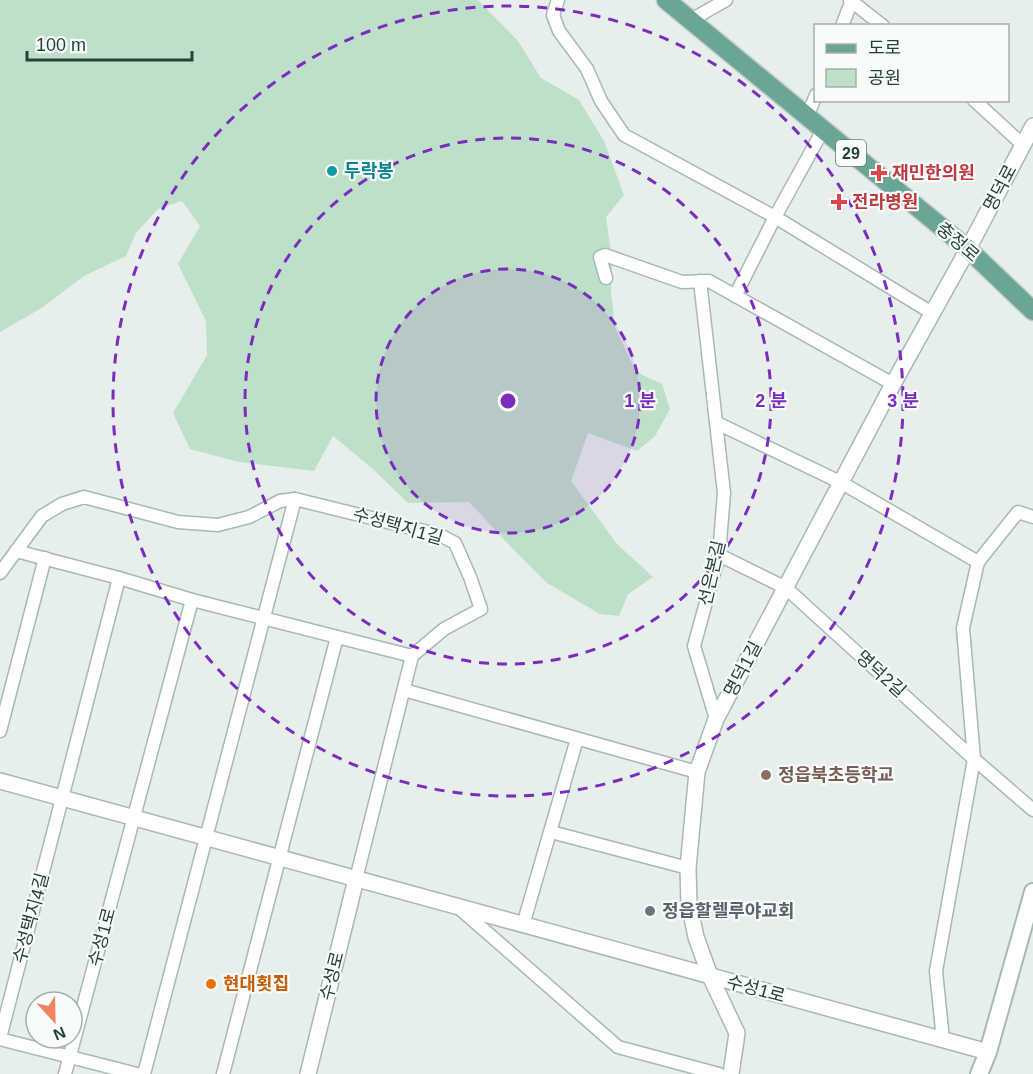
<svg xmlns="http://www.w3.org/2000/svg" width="1033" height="1074" viewBox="0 0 1033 1074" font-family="Arial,'Noto Sans KR',sans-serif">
<rect width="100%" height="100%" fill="#e6efeb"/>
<path fill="#bfe0c8" d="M 0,0 L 478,0 L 518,41 L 541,78 L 579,100 L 604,141 L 624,195 L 606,217 L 612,260 L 611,291 L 615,327 L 636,372 L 662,384 L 670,409 L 655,436 L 637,451 L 588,433 L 571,481 L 617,544 L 653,577 L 628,594 L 619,616 L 600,614 L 547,583 L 512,548 L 469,502 L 408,503 L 374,470 L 333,436 L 314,471 L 239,462 L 190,449 L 173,413 L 207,355 L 206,321 L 178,264 L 200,226 L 182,201 L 158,209 L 136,233 L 126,256 L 84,276 L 43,307 L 0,332 Z"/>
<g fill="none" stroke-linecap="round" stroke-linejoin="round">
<g stroke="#a8b8b2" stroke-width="15">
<g id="minor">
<path d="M 558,0 L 553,15 L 559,31 L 587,69 L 601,101 L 624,135 L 775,217 L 932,313"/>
<path d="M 850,0 L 883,26"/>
<path d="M 691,20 L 726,0"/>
<path d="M 842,26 L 852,0"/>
<path d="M 974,100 L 1023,145"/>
<path d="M 807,117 L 816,95"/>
<path d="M 606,278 L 600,257 L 605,255 L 682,282 L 709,281 L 893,384"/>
<path d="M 700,281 L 724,493 L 719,555 L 694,646 L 716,719"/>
<path d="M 735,296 L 775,217 L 823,130"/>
<path d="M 717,423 L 842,483 L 978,562"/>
<path d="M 16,551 L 119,578 L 192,600 L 412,656"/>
<path d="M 719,555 L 786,588 L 974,759 L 1033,810"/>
<path d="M 0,573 L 42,516 L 62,504 L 84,497 L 178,522 L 218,525 L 249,517 L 280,501 L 295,499 L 440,535 L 455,543 L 470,577 L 481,609 L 444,629 L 412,656 L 356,879"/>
<path d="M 404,690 L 697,772"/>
<path d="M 0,731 L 45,558"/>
<path d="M 551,832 L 688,868"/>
<path d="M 459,908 L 618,1047 L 719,1074"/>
<path d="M 523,925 L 577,739"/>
<path d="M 0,1038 L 119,578"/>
<path d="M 0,1039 L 137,1074"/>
<path d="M 943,1040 L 936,971 L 974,759 L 963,628 L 978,562 L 1018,512 L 1033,517"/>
<path d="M 65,1074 L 192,600"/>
<path d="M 144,1074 L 295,499"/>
<path d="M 223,1074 L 337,637"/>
</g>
</g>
<g stroke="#a8b8b2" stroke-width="18">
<g id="tertiary">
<path d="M 0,781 L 988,1052"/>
<path d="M 308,1074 L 356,879"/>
<path d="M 731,1074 L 737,1033 L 710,976 L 696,937 L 689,904 L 688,868 L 697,772 L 716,719 L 893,384 L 968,249 L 1033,126"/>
</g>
</g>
<g stroke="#a4bbb3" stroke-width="20">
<path id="secondary" d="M 979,1074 L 988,1052 L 1033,892"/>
</g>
<g stroke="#c2cac8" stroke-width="21">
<path id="primary" d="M 666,0 L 968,249 L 1033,311"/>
</g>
<use href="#minor" stroke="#fff" stroke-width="12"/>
<use href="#tertiary" stroke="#fff" stroke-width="15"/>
<use href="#secondary" stroke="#fff" stroke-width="16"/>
<use href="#primary" stroke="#6aa596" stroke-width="18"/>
</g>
<circle cx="508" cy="401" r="132" fill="#7b2cbf" fill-opacity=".12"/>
<g fill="none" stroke="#7b2cbf" stroke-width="3" stroke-dasharray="10 8">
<circle cx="508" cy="401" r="132"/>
<circle cx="508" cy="401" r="263"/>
<circle cx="508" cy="401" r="395"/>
</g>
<circle fill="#0f9aa8" stroke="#f7fbf9" stroke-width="2" cx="332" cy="171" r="6"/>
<g fill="#e0444e" stroke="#f7fbf9" stroke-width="2">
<path d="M876 164h6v6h6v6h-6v6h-6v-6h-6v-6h6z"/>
<path d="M836 193h6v6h6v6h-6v6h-6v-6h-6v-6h6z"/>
</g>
<circle fill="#8d6e63" stroke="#f7fbf9" stroke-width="2" cx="766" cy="775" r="6"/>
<circle fill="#6b7280" stroke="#f7fbf9" stroke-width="2" cx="650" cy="911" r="6"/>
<circle fill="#e8710a" stroke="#f7fbf9" stroke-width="2" cx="211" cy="984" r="6"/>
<g text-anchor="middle" stroke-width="4.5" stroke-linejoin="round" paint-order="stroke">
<rect fill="#f7fbf9" stroke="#637a73" stroke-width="1.5" x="836" y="140" width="30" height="26" rx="4.5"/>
<g font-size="16" font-weight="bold" fill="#24423a">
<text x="851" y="159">29</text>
</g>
<g font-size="18" font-weight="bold" fill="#0d838f" stroke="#f7fbf9" text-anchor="start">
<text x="344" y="177">두락봉</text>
</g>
<g font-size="18" font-weight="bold" fill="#be3a42" stroke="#f7fbf9" text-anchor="start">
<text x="892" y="179">재민한의원</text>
<text x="852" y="208">전라병원</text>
</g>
<g font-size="18" fill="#24423a" stroke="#f7fbf9">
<text transform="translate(1000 188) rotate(-62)" y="6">명덕로</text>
<text transform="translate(958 242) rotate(41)" y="6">충정로</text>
<text transform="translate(398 526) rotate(16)" y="6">수성택지1길</text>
<text transform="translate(712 573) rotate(-77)" y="6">선은본길</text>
<text transform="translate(743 669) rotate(-62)" y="6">명덕1길</text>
<text transform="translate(881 674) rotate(42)" y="6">명덕2길</text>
<text transform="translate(31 918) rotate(-75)" y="6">수성택지4길</text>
<text transform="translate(102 937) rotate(-75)" y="6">수성1로</text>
<text transform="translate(332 976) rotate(-76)" y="6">수성로</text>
<text transform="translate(756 989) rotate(15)" y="6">수성1로</text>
</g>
<g font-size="18" font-weight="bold" fill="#785e54" stroke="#f7fbf9" text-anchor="start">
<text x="778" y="781">정읍북초등학교</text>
</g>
<g font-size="18" font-weight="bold" fill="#5b616d" stroke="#f7fbf9" text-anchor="start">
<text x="662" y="917">정읍할렐루야교회</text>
</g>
<g font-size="18" font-weight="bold" fill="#c56008" stroke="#f7fbf9" text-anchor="start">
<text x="223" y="990">현대횟집</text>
</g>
</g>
<circle cx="508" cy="401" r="9" fill="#7b2cbf" stroke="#f7fbf9" stroke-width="3"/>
<g font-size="18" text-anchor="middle" font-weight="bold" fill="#7b2cbf" stroke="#f7fbf9" stroke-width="4.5" stroke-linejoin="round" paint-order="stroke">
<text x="640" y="407">1 분</text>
<text x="771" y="407">2 분</text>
<text x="903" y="407">3 분</text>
</g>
<rect x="814" y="24" width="195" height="78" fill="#f7fbf9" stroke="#a3b1ad" stroke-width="1.5"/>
<rect x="826" y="44" width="30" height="9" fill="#6aa596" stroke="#a3b1ad" stroke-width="1.5"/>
<text x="868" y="54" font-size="18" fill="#24423a">도로</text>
<rect x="826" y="69" width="30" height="18" fill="#bfe0c8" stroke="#a3b1ad" stroke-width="1.5"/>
<text x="868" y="84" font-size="18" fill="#24423a">공원</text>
<g transform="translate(54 1020) rotate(158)"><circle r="28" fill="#f7fbf9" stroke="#a3b1ad" stroke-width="1.5"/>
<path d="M0-4.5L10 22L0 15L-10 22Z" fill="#f4845f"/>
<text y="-9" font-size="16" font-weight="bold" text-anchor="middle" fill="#24423a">N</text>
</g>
<path d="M27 51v9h165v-9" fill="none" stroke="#24423a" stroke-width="3"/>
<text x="36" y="51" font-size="18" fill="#24423a" stroke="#f7fbf9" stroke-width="4.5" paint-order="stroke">100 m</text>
</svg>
